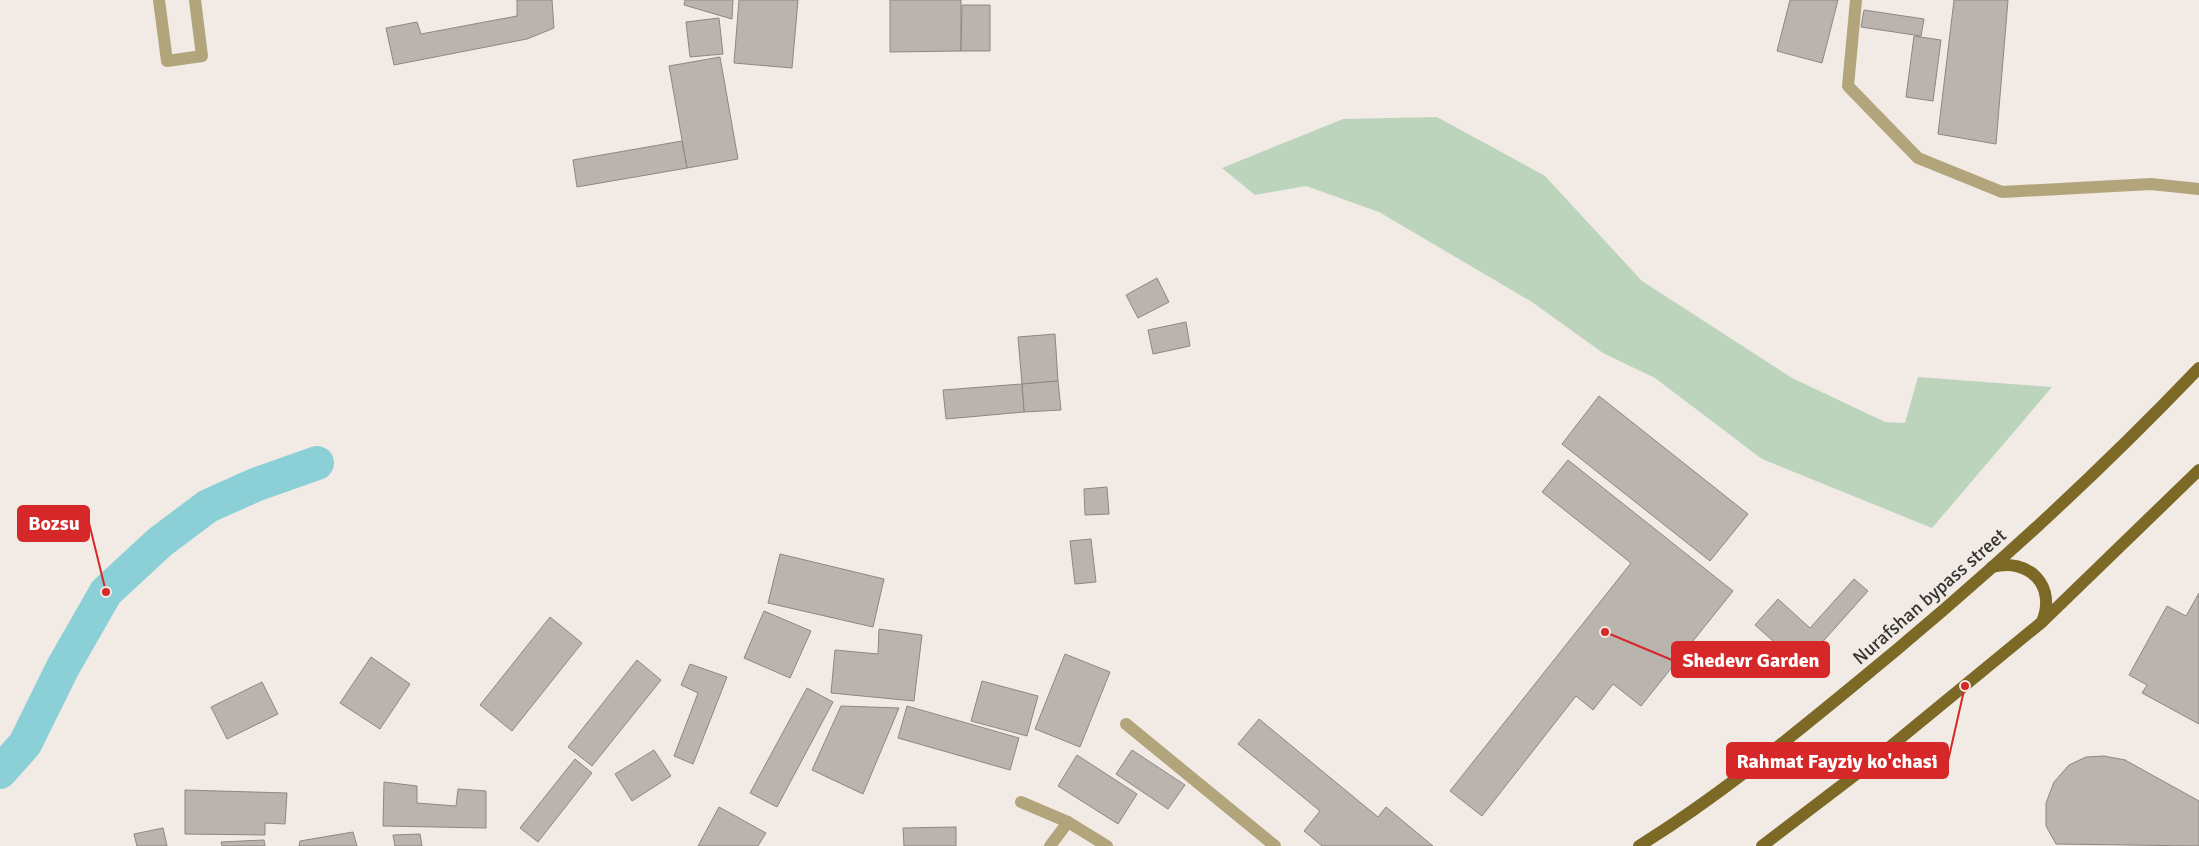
<svg xmlns="http://www.w3.org/2000/svg" width="2199" height="846" viewBox="0 0 2199 846" font-family="Signika,sans-serif">
<rect width="100%" height="100%" fill="#f1eae5"/>
<path fill="#bcd4bb" d="M 1437,117 L 1545,176 L 1642,281 L 1792,378 L 1885,422 L 1905,423 L 1918,377 L 2052,387 L 1932,528 L 1762,459 L 1655,378 L 1603,353 L 1532,302 L 1379,212 L 1306,186 L 1255,195 L 1222,168 L 1343,119 Z"/>
<g fill="none" stroke-linecap="round" stroke-linejoin="round">
<path stroke="#8ad0d6" stroke-width="34" d="M 0,772 L 25,744 L 63,667 L 106,592 L 160,542 L 208,506 L 255,485 L 317,463"/>
</g>
<g fill="#bab4af" stroke="#8d8782">
<path d="M 517,0 L 552,0 L 554,28 L 527,39 L 394,65 L 386,28 L 417,22 L 421,34 L 517,16 Z"/>
<path d="M 685,0 L 733,0 L 732,19 L 684,5 Z"/>
<path d="M 739,0 L 798,0 L 792,68 L 734,63 Z"/>
<path d="M 890,0 L 961,0 L 961,51 L 890,52 Z"/>
<path d="M 1790,0 L 1838,0 L 1822,63 L 1777,51 Z"/>
<path d="M 1954,0 L 2008,0 L 1996,144 L 1938,134 Z"/>
<path d="M 962,5 L 990,5 L 990,51 L 961,51 Z"/>
<path d="M 1864,10 L 1924,19 L 1921,36 L 1861,27 Z"/>
<path d="M 719,18 L 723,54 L 690,57 L 686,22 Z"/>
<path d="M 1914,36 L 1941,40 L 1933,101 L 1906,97 Z"/>
<path d="M 720,57 L 738,159 L 687,168 L 669,66 Z"/>
<path d="M 682,141 L 687,168 L 577,187 L 573,160 Z"/>
<path d="M 1157,278 L 1169,302 L 1138,318 L 1126,295 Z"/>
<path d="M 1186,322 L 1190,346 L 1153,354 L 1148,330 Z"/>
<path d="M 1055,334 L 1058,381 L 1022,384 L 1018,337 Z"/>
<path d="M 1058,381 L 1061,410 L 1024,412 L 1022,384 Z"/>
<path d="M 1022,384 L 1024,412 L 946,419 L 943,390 Z"/>
<path d="M 1599,396 L 1748,514 L 1710,561 L 1562,444 Z"/>
<path d="M 1568,460 L 1733,591 L 1641,706 L 1613,684 L 1593,710 L 1576,696 L 1482,816 L 1450,791 L 1631,563 L 1542,492 Z"/>
<path d="M 1107,487 L 1109,514 L 1085,515 L 1084,489 Z"/>
<path d="M 1091,539 L 1096,582 L 1075,584 L 1070,541 Z"/>
<path d="M 780,554 L 884,579 L 873,627 L 768,603 Z"/>
<path d="M 1854,579 L 1868,591 L 1801,666 L 1755,625 L 1778,599 L 1810,628 Z"/>
<path d="M 2199,593 L 2199,724 L 2142,693 L 2147,685 L 2129,675 L 2167,606 L 2186,616 Z"/>
<path d="M 764,611 L 811,631 L 790,678 L 744,658 Z"/>
<path d="M 550,617 L 582,643 L 512,731 L 480,705 Z"/>
<path d="M 879,629 L 922,635 L 914,701 L 831,693 L 835,650 L 878,654 Z"/>
<path d="M 1065,654 L 1110,672 L 1080,747 L 1035,729 Z"/>
<path d="M 371,657 L 410,684 L 380,729 L 340,703 Z"/>
<path d="M 637,660 L 661,680 L 592,766 L 568,747 Z"/>
<path d="M 690,664 L 727,677 L 693,764 L 674,756 L 698,693 L 681,685 Z"/>
<path d="M 982,681 L 1038,696 L 1027,736 L 971,721 Z"/>
<path d="M 262,682 L 278,714 L 227,739 L 211,707 Z"/>
<path d="M 807,688 L 833,702 L 777,807 L 750,793 Z"/>
<path d="M 841,706 L 899,708 L 863,794 L 812,770 Z"/>
<path d="M 907,706 L 1019,738 L 1010,770 L 898,738 Z"/>
<path d="M 1259,719 L 1378,817 L 1386,807 L 1433,846 L 1322,846 L 1304,831 L 1320,811 L 1238,744 Z"/>
<path d="M 654,750 L 671,776 L 632,801 L 615,774 Z"/>
<path d="M 1132,750 L 1185,785 L 1168,809 L 1116,774 Z"/>
<path d="M 1077,755 L 1137,794 L 1118,824 L 1058,786 Z"/>
<path d="M 2104,756 L 2125,760 L 2199,801 L 2199,846 L 2056,844 L 2046,826 L 2046,803 L 2054,782 L 2069,765 L 2086,757 Z"/>
<path d="M 575,759 L 592,773 L 538,842 L 520,828 Z"/>
<path d="M 384,782 L 417,786 L 417,803 L 456,806 L 458,789 L 486,791 L 486,828 L 383,826 Z"/>
<path d="M 185,790 L 287,793 L 285,824 L 265,823 L 265,835 L 185,834 Z"/>
<path d="M 719,807 L 766,833 L 758,846 L 698,846 Z"/>
<path d="M 956,827 L 956,846 L 904,846 L 903,828 Z"/>
<path d="M 163,828 L 167,846 L 137,846 L 134,834 Z"/>
<path d="M 353,832 L 357,846 L 299,846 L 300,841 Z"/>
<path d="M 420,834 L 422,846 L 395,846 L 393,835 Z"/>
<path d="M 264,840 L 265,846 L 222,846 L 221,842 Z"/>
</g>
<g fill="none" stroke-linecap="round" stroke-linejoin="round">
<g stroke="#b2a57b" stroke-width="12">
<path d="M 1856,0 L 1848,86 L 1918,158 L 2002,192 L 2151,184 L 2199,189"/>
<path d="M 1126,724 L 1275,846"/>
<path d="M 1021,802 L 1068,822 L 1107,846"/>
<path d="M 1050,846 L 1068,822"/>
</g>
<path stroke="#b2a57b" stroke-width="12" d="M 159,0 L 167,61 L 202,56 L 195,0"/>
<g stroke="#7d6926" stroke-width="12">
<path d="M 1992,567 C 2029,557 2057,586 2042,622"/>
<path d="M 1639,846 C 1713,800 1781,745 1848,690 C 1971,590 2089,483 2199,368"/>
<path d="M 1762,846 L 1863,769 L 2042,622 L 2199,470"/>
</g>
</g>
<g text-anchor="middle" stroke-width="5" stroke-linejoin="round" paint-order="stroke">
<g font-size="19" fill="#353331" stroke="#f1eae5">
<text transform="translate(1929 596) rotate(-41)" y="7">Nurafshan bypass street</text>
</g>
</g>
<path fill="none" stroke="#d62828" stroke-width="2" d="M106 592L89 523M1605 632L1672 660M1965 686L1948 761"/>
<g fill="#d62828" stroke="#f1eae5" stroke-width="2">
<circle cx="106" cy="592" r="5"/>
<circle cx="1605" cy="632" r="5"/>
<circle cx="1965" cy="686" r="5"/>
</g>
<g fill="#d62828" stroke="#d62828" stroke-width="2">
<rect x="18" y="506" width="71" height="35" rx="5"/>
<rect x="1672" y="642" width="157" height="35" rx="5"/>
<rect x="1727" y="743" width="221" height="35" rx="5"/>
</g>
<g font-size="20" text-anchor="middle" font-weight="bold" fill="#fff">
<text x="54" y="530">Bozsu</text>
<text x="1751" y="667">Shedevr Garden</text>
<text x="1837" y="768">Rahmat Fayziy ko'chasi</text>
</g>
</svg>
